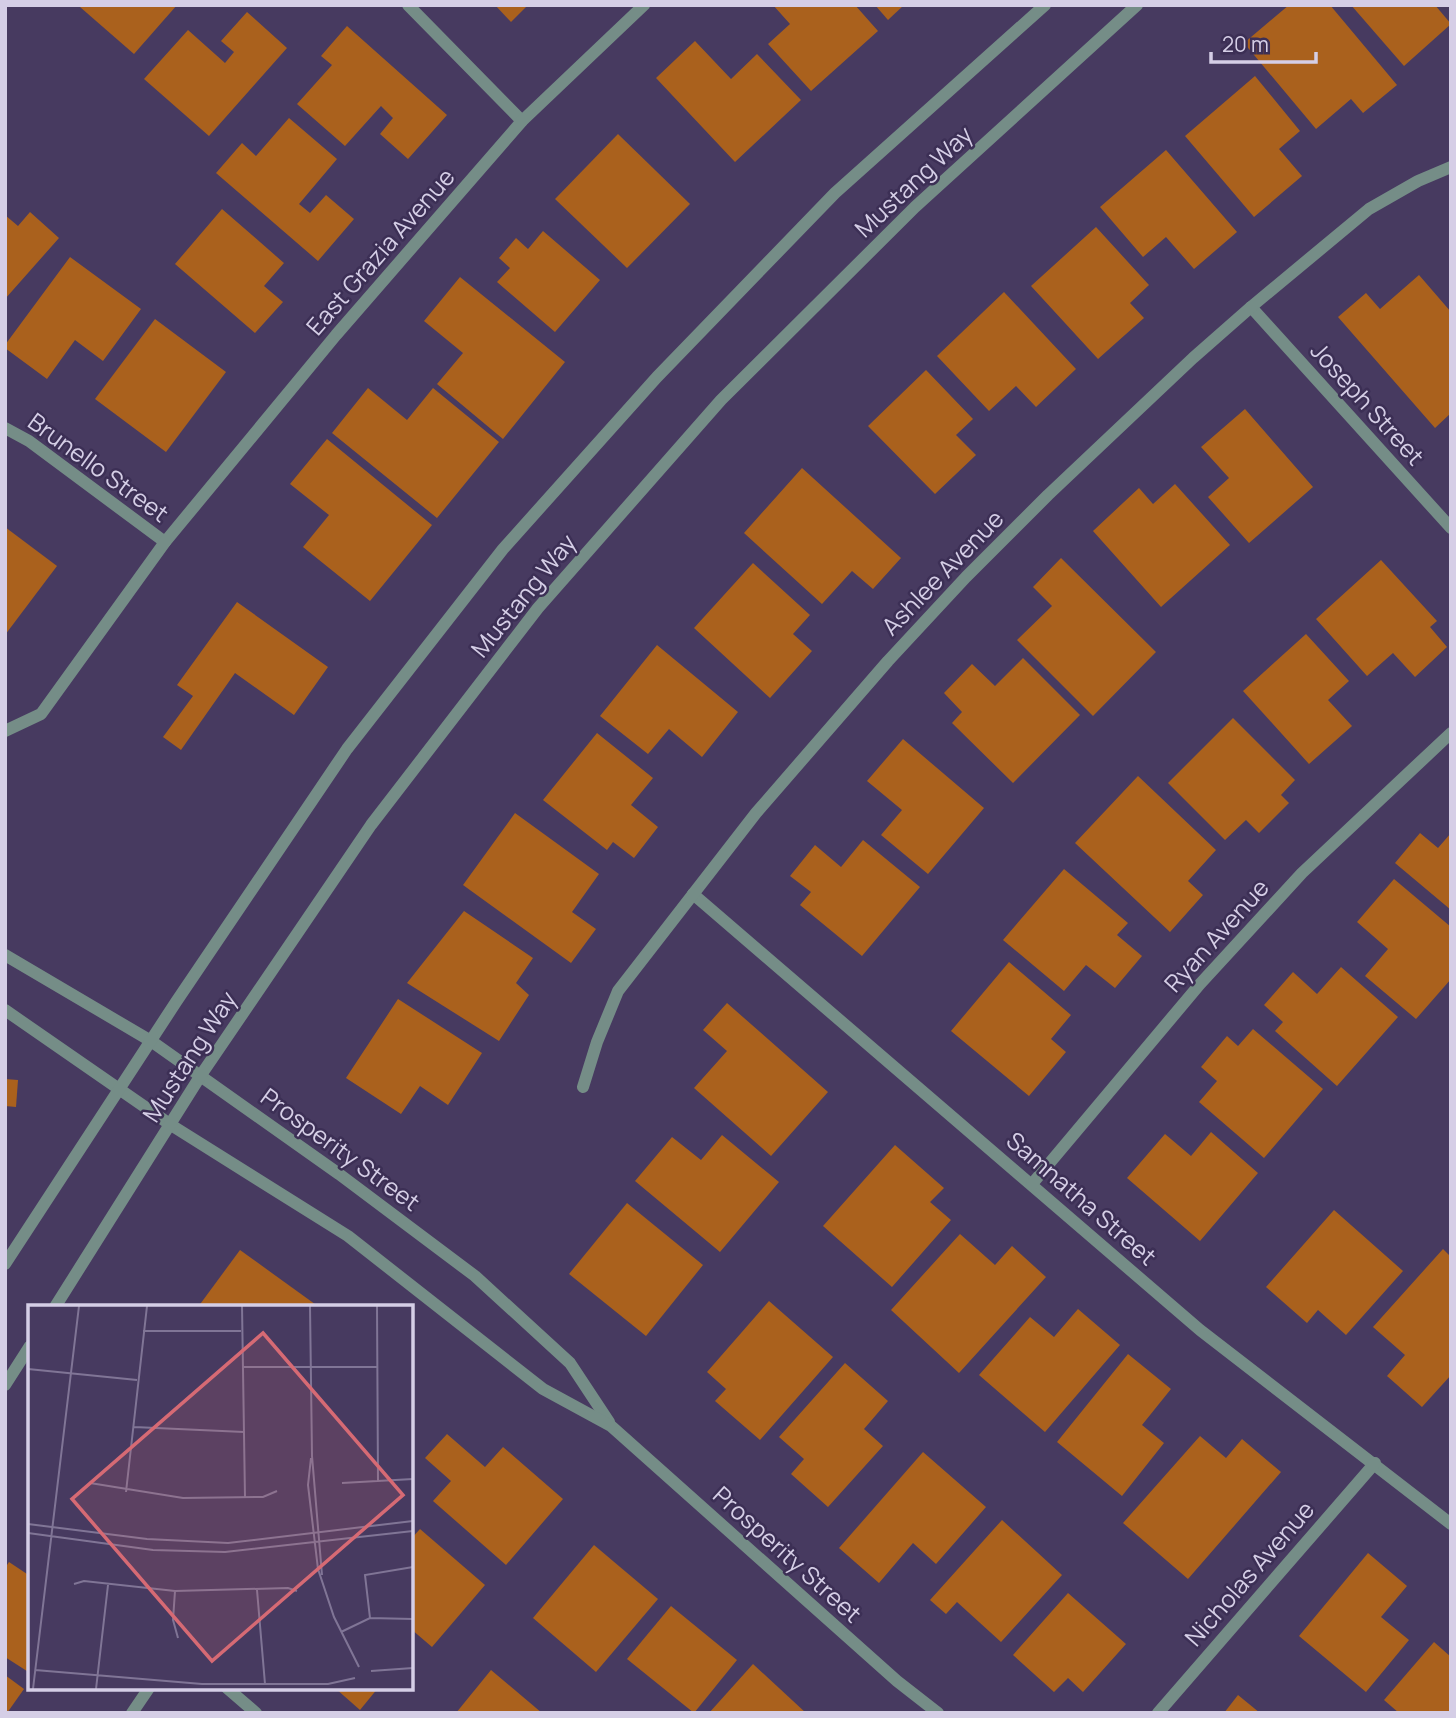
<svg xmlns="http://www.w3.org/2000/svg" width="1456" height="1718" viewBox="0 0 1456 1718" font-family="Manrope,sans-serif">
<rect width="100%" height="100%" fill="#473a60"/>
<g fill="#aa611d">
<path d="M 81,5 L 177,5 L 134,54 L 80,7 Z"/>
<path d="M 495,5 L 528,5 L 511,22 Z"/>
<path d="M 773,5 L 855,5 L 878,31 L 811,91 L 768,44 L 790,24 Z"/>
<path d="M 875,5 L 904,5 L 888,20 Z"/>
<path d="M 1289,5 L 1330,5 L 1397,85 L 1363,113 L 1351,99 L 1316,129 L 1244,43 Z"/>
<path d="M 1351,5 L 1435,5 L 1451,24 L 1404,66 Z"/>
<path d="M 247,12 L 287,48 L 209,136 L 144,79 L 188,30 L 225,63 L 234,52 L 221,41 Z"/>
<path d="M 347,26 L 447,115 L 408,159 L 380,134 L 393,118 L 381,106 L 345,146 L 297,104 L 332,65 L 321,56 Z"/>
<path d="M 695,41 L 731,79 L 757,54 L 801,100 L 735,162 L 656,78 Z"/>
<path d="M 1255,76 L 1300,131 L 1279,149 L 1302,176 L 1254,217 L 1185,136 Z"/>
<path d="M 289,118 L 337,159 L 299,204 L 310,213 L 326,195 L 354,219 L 318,261 L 216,173 L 242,143 L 256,156 Z"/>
<path d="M 618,134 L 690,204 L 627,268 L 555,199 Z"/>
<path d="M 1166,150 L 1237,232 L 1194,269 L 1166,237 L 1143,257 L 1100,207 Z"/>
<path d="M 222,209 L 284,263 L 264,286 L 283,302 L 255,333 L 175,264 Z"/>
<path d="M 30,212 L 59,238 L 5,299 L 5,215 L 18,226 Z"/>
<path d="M 1096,227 L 1149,285 L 1130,303 L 1144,318 L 1098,359 L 1031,286 Z"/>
<path d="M 543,231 L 600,280 L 555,332 L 497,282 L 510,268 L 499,258 L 516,238 L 528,249 Z"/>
<path d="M 70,257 L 141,309 L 103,361 L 75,340 L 47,379 L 5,348 L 5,345 Z"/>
<path d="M 1419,275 L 1451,312 L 1451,413 L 1435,428 L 1338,317 L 1366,293 L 1380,309 Z"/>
<path d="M 460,277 L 565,362 L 503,439 L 437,384 L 463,353 L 424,321 Z"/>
<path d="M 1004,292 L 1076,369 L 1036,407 L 1016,386 L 989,411 L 937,356 Z"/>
<path d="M 155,319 L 226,372 L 166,452 L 95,399 Z"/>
<path d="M 926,370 L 973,419 L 956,435 L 976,455 L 935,494 L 868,426 Z"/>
<path d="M 368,388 L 407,420 L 433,388 L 499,442 L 437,518 L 332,433 Z"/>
<path d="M 1245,409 L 1313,487 L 1249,543 L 1208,497 L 1229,478 L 1201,447 Z"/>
<path d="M 327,439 L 432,525 L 370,601 L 303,547 L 329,515 L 290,484 Z"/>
<path d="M 802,468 L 901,558 L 873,589 L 852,571 L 822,604 L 744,533 Z"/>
<path d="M 1175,484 L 1230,545 L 1161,607 L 1093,531 L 1139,488 L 1153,504 Z"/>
<path d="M 5,527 L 57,566 L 5,635 Z"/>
<path d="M 1061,558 L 1156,652 L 1093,716 L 1017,640 L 1052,606 L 1033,587 Z"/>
<path d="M 1381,560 L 1437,621 L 1430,627 L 1447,647 L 1415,677 L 1393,653 L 1367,676 L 1316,619 Z"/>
<path d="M 753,563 L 810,615 L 793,634 L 812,651 L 770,698 L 694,628 Z"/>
<path d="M 237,602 L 328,667 L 294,715 L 235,673 L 181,750 L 163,737 L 193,696 L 177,685 Z"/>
<path d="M 1306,634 L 1349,681 L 1328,700 L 1352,726 L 1309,764 L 1243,691 Z"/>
<path d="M 657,645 L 738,712 L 702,757 L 669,729 L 648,754 L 600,716 Z"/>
<path d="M 1023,658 L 1080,715 L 1013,783 L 952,723 L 962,712 L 944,693 L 972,664 L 995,686 Z"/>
<path d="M 1233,718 L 1295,780 L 1281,795 L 1289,803 L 1259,833 L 1246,820 L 1225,840 L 1168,783 Z"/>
<path d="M 597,733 L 653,778 L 631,805 L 658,827 L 634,858 L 613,842 L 607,850 L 543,800 Z"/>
<path d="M 903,739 L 984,808 L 928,874 L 881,835 L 902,810 L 867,781 Z"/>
<path d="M 1138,776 L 1216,850 L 1188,881 L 1203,895 L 1170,932 L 1075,843 Z"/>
<path d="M 515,813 L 599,874 L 572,912 L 596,929 L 571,963 L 463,885 Z"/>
<path d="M 1420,833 L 1438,848 L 1451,833 L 1451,910 L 1395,863 Z"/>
<path d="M 863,840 L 920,887 L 862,956 L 800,905 L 811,892 L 790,876 L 815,845 L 841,867 Z"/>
<path d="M 1064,869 L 1128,923 L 1117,935 L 1142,956 L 1115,988 L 1086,965 L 1064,991 L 1003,940 Z"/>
<path d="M 1394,879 L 1451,927 L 1451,979 L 1416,1019 L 1365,976 L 1388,949 L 1357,922 Z"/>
<path d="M 464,911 L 533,958 L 516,983 L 529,995 L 499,1041 L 407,983 Z"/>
<path d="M 1009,962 L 1071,1015 L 1051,1039 L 1066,1052 L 1029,1096 L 951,1031 Z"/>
<path d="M 1341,967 L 1398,1017 L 1337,1086 L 1275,1031 L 1283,1022 L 1264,1005 L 1293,972 L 1317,994 Z"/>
<path d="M 398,999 L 482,1053 L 448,1105 L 420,1086 L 401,1114 L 346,1078 Z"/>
<path d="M 727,1003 L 828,1092 L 771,1156 L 694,1088 L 727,1051 L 703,1030 Z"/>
<path d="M 1253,1029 L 1323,1089 L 1264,1158 L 1199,1102 L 1217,1081 L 1201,1067 L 1227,1036 L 1238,1046 Z"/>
<path d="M 5,1079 L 18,1080 L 16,1107 L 5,1106 Z"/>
<path d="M 1211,1132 L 1258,1173 L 1200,1241 L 1127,1178 L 1165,1134 L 1191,1156 Z"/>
<path d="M 722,1135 L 779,1182 L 720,1252 L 635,1181 L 672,1137 L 701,1160 Z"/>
<path d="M 895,1145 L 944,1188 L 930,1202 L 951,1220 L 892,1287 L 823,1226 Z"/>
<path d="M 627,1203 L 703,1265 L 646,1336 L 569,1274 Z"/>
<path d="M 1334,1210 L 1403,1271 L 1346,1335 L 1318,1310 L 1307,1323 L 1266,1287 Z"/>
<path d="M 960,1234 L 995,1265 L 1012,1246 L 1046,1277 L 959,1373 L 891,1310 Z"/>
<path d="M 1443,1249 L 1451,1257 L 1451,1375 L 1422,1407 L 1387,1376 L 1405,1355 L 1373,1327 Z"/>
<path d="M 240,1250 L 319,1307 L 198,1307 Z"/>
<path d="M 769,1301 L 833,1357 L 760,1440 L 715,1401 L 726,1389 L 707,1372 Z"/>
<path d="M 1078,1309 L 1120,1345 L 1045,1432 L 979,1375 L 1030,1317 L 1054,1337 Z"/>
<path d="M 1128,1354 L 1171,1389 L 1142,1425 L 1164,1443 L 1122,1496 L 1057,1442 Z"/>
<path d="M 845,1363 L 888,1401 L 864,1429 L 883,1446 L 828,1507 L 791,1474 L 804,1459 L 779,1437 Z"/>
<path d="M 447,1434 L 485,1467 L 503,1447 L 563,1499 L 506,1565 L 433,1501 L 451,1481 L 425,1458 Z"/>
<path d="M 1200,1436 L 1226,1458 L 1242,1439 L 1281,1472 L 1188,1579 L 1123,1523 Z"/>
<path d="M 923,1452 L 986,1507 L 936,1564 L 913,1543 L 879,1583 L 839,1548 Z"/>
<path d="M 1002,1520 L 1062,1575 L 1001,1642 L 957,1602 L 946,1614 L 930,1600 Z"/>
<path d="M 420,1529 L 485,1585 L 432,1647 L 411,1629 L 411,1539 Z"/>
<path d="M 594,1545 L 658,1599 L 596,1672 L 533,1618 Z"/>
<path d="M 1368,1553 L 1407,1586 L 1381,1617 L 1409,1640 L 1366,1692 L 1299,1636 Z"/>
<path d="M 9,1562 L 30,1576 L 30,1673 L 5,1657 L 5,1568 Z"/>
<path d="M 1068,1593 L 1126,1644 L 1083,1692 L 1068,1678 L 1054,1692 L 1013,1655 Z"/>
<path d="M 671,1606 L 737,1660 L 694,1713 L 627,1659 Z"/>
<path d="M 1434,1642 L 1451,1657 L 1451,1713 L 1399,1713 L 1384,1700 Z"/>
<path d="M 753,1664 L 806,1713 L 709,1713 Z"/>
<path d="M 491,1670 L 542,1713 L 456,1713 Z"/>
<path d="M 5,1675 L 24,1689 L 7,1713 L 5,1713 Z"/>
<path d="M 335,1688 L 378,1688 L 360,1710 Z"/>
<path d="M 1238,1695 L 1260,1713 L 1224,1713 Z"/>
</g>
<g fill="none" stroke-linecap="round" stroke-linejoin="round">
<g stroke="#758d87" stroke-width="12">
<path d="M 408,5 L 522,121"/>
<path d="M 1251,307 L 1451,528"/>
<path d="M 5,428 L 29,441 L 165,542"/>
<path d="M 5,731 L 41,714 L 165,542 L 336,335 L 522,121 L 644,5"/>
<path d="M 693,894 L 1200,1330 L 1451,1524"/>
<path d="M 5,955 L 151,1041 L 339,1174 L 475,1276 L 570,1363 L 609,1422"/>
<path d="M 5,1010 L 171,1125 L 348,1236 L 543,1389 L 611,1426 L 897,1681 L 938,1713"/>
<path d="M 583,1087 L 597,1042 L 618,991 L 756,813 L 888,661 L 966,577 L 1048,495 L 1193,358 L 1251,307 L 1369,209 L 1418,181 L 1451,167"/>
<path d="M 1032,1184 L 1200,984 L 1302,873 L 1451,733"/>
<path d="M 5,1264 L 176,1002 L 347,749 L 503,549 L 657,377 L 835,193 L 1045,5"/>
<path d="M 55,1307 L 201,1075 L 371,825 L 538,608 L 721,400 L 915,207 L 1137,5"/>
<path d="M 5,1385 L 30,1346"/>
<path d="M 227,1688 L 256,1713"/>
<path d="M 132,1713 L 149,1688"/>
<path d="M 1158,1713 L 1375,1463"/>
</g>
</g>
<g text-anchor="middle" stroke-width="5" stroke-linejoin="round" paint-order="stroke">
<g font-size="24" fill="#d5cee6" stroke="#3c2f55">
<text transform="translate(914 182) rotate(-43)" y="8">Mustang Way</text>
<text transform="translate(381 252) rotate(-49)" y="8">East Grazia Avenue</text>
<text transform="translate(1367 404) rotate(48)" y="8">Joseph Street</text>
<text transform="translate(98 468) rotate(36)" y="8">Brunello Street</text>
<text transform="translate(943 573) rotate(-46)" y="8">Ashlee Avenue</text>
<text transform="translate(524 596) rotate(-51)" y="8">Mustang Way</text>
<text transform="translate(1217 936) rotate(-48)" y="8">Ryan Avenue</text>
<text transform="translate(190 1057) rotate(-57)" y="8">Mustang Way</text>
<text transform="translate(340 1150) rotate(36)" y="8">Prosperity Street</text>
<text transform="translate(1081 1199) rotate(41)" y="8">Samnatha Street</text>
<text transform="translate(787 1555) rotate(42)" y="8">Prosperity Street</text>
<text transform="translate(1250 1574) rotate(-49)" y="8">Nicholas Avenue</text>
</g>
</g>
<g transform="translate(28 1305)">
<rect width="385" height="385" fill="#473a60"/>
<path fill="none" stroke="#807596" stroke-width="2" d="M 214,1 L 217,193M 282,1 L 284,151 L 294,270M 349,1 L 350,177M 115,26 L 213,26M 214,62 L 349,62M 0,64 L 109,75M 106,122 L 216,127M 283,153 L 280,180 L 290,264 L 306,312 L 331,362M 62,178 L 155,193 L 235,192 L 249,186M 314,178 L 385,174M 98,187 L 119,1M 0,219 L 119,234 L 200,238 L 385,216M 0,228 L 125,245 L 197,247 L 385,226M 46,279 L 56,276 L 147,286 L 260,283 L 269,286M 229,285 L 237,379M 147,286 L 145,315 L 150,333M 342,313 L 337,270 L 385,262M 313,327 L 342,313 L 385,314M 7,365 L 174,379 L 300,379 L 327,373M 343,366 L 385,363M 5,384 L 51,1M 68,384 L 80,280"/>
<path fill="#d66a74" fill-opacity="0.15" stroke="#d66a74" stroke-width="3.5" d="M 235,28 L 375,190 L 184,356 L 44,194 Z"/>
<rect width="385" height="385" fill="none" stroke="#d5cee6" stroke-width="3.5"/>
</g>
<rect width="1456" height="1718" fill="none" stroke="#d5cee6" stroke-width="14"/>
<path d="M1211 52v10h105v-10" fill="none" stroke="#d5cee6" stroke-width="3.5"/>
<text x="1222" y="52" font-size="21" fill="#d5cee6" stroke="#3c2f55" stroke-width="5" paint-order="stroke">20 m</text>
</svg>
